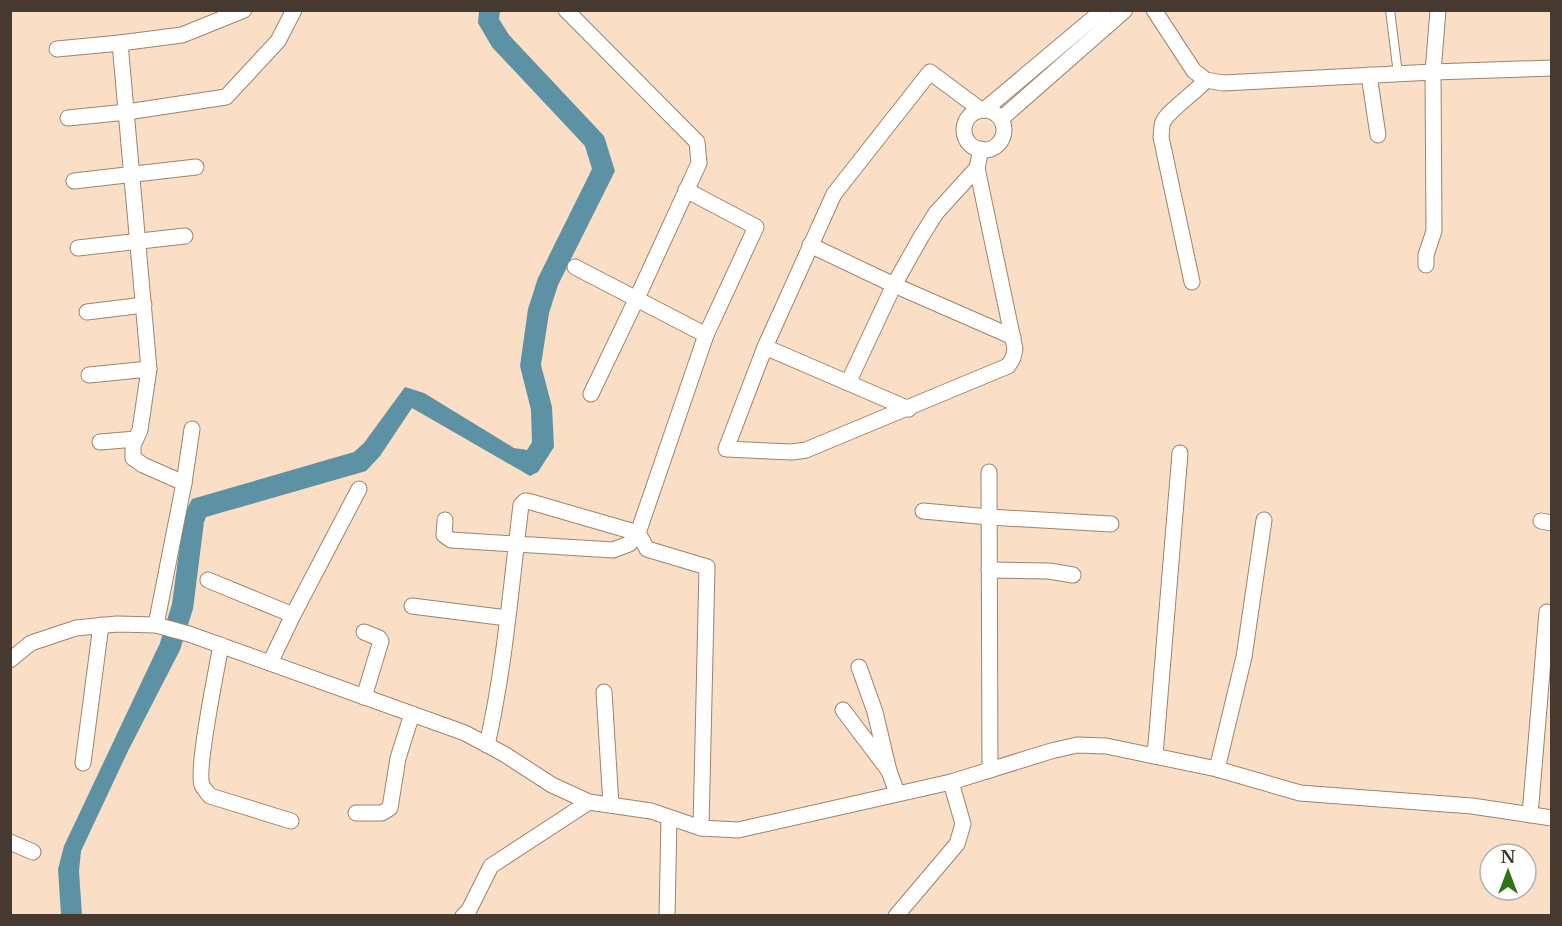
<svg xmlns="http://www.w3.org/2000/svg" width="1562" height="926" viewBox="0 0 1562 926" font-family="'Libre Baskerville',serif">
<rect width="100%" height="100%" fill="#fadec5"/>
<path fill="#5c92a3" d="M 479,11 L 500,11 L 499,19 L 509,35 L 604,136 L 615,171 L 558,285 L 549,313 L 541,365 L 552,407 L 554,447 L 538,472 L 530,476 L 412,408 L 380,456 L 366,471 L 206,517 L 204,522 L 193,609 L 180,650 L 128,751 L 81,851 L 79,871 L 82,915 L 61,915 L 58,869 L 64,846 L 160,643 L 172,604 L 184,515 L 192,499 L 354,452 L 364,443 L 405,387 L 424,393 L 514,448 L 527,450 L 532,442 L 531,410 L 520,366 L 528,309 L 538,278 L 592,169 L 585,146 L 492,47 L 478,23 Z"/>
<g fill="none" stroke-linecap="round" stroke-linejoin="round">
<g stroke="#9d846d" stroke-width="10">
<path id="lane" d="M 1390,10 L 1398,74"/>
</g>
<g stroke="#9d846d" stroke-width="17">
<g id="street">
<path d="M 566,10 L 697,142 L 699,163 L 637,298 L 591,394"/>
<path d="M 1154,10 L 1194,71 L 1206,80 L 1223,83 L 1433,72 L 1552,68"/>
<path d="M 57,49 L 120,43"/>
<path d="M 1369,75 L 1378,135"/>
<path d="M 984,110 L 1103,10"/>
<circle cx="984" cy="130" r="20"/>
<path d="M 68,118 L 127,112 L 226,97 L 278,41 L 294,10"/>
<path d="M 1001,119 L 1125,10"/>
<path d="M 977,168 L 1015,349 L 1013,358 L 1008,366 L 806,450 L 792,452 L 726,449 L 765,347 L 834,194 L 930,72 L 981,110"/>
<path d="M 74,181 L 196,167"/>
<path d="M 686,190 L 756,227 L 706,335 L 638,533 L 647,549 L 707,567 L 701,828"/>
<path d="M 810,245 L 894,285 L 1013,337"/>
<path d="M 78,248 L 185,236"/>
<path d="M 1426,265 L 1426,255 L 1434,231 L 1433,72 L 1438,10"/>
<path d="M 575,267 L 706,335"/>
<path d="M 1192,282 L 1161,137 C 1162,132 1161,127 1163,122 C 1168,111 1196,92 1206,80"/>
<path d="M 87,312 L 144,305"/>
<path d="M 765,347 L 909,409"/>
<path d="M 89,375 L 149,369"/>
<path d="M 848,383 L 894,285 L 921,237 L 936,213 L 977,168 L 981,149"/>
<path d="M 100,442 L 136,439"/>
<path d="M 989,472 L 990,770"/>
<path d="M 184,483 L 143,465 L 133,458 L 133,445 L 140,430 L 149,369 L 120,43 L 182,35 L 244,10"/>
<path d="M 923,511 L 989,517 L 1111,524"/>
<path d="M 445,520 L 444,535 L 451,540 L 613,550 L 629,544 L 638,533 L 531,502 L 525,501 L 521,505 C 511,585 505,666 487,745"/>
<path d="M 1541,521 L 1552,523"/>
<path d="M 989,570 L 1049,571 L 1073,575"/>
<path d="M 208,580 L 293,615"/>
<path d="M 412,606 L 507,618"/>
<path d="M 156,625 L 184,483 L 192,429"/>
<path d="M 364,632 L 379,638 L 381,641 L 364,697"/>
<path d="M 221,645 C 217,668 196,769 202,785 C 203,788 208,793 210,796 L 291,821"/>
<path d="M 10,660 L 31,643 L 76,628 L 117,624 L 156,625 L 189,634 L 465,733 L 504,754 L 552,785 L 589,802 L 651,811 L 701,828 L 738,830 L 951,782 L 1051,751 L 1077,745 L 1106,746 L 1217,769 L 1300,793 L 1472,806 L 1552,818"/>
<path d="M 270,663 L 293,615 L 359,489"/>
<path d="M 859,667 L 875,712 L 889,771"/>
<path d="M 604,692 L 611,805"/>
<path d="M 843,710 L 889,771 L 897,793"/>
<path d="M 1155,756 L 1180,453"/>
<path d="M 83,763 L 101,625"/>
<path d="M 1217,769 L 1244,657 L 1264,520"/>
<path d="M 356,813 L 382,813 L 390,808 L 398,758 L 412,714"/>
<path d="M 1530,815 L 1547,612"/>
<path d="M 10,842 L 33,852"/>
<path d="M 463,916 L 469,910 L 491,866 L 589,802"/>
<path d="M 667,916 L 669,818"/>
<path d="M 896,916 L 957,844 L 963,824 L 951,782"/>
</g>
</g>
<use href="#lane" stroke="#fff" stroke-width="8"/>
<use href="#street" stroke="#fff" stroke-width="15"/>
</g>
<rect width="1562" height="926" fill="none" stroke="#463a30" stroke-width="24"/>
<g transform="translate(1508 872)"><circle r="28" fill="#ffffff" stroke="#b5b0ac" stroke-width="1.5"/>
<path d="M0-4.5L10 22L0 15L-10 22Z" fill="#2c7416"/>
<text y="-9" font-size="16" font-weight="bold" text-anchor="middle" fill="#463a30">N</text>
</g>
</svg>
